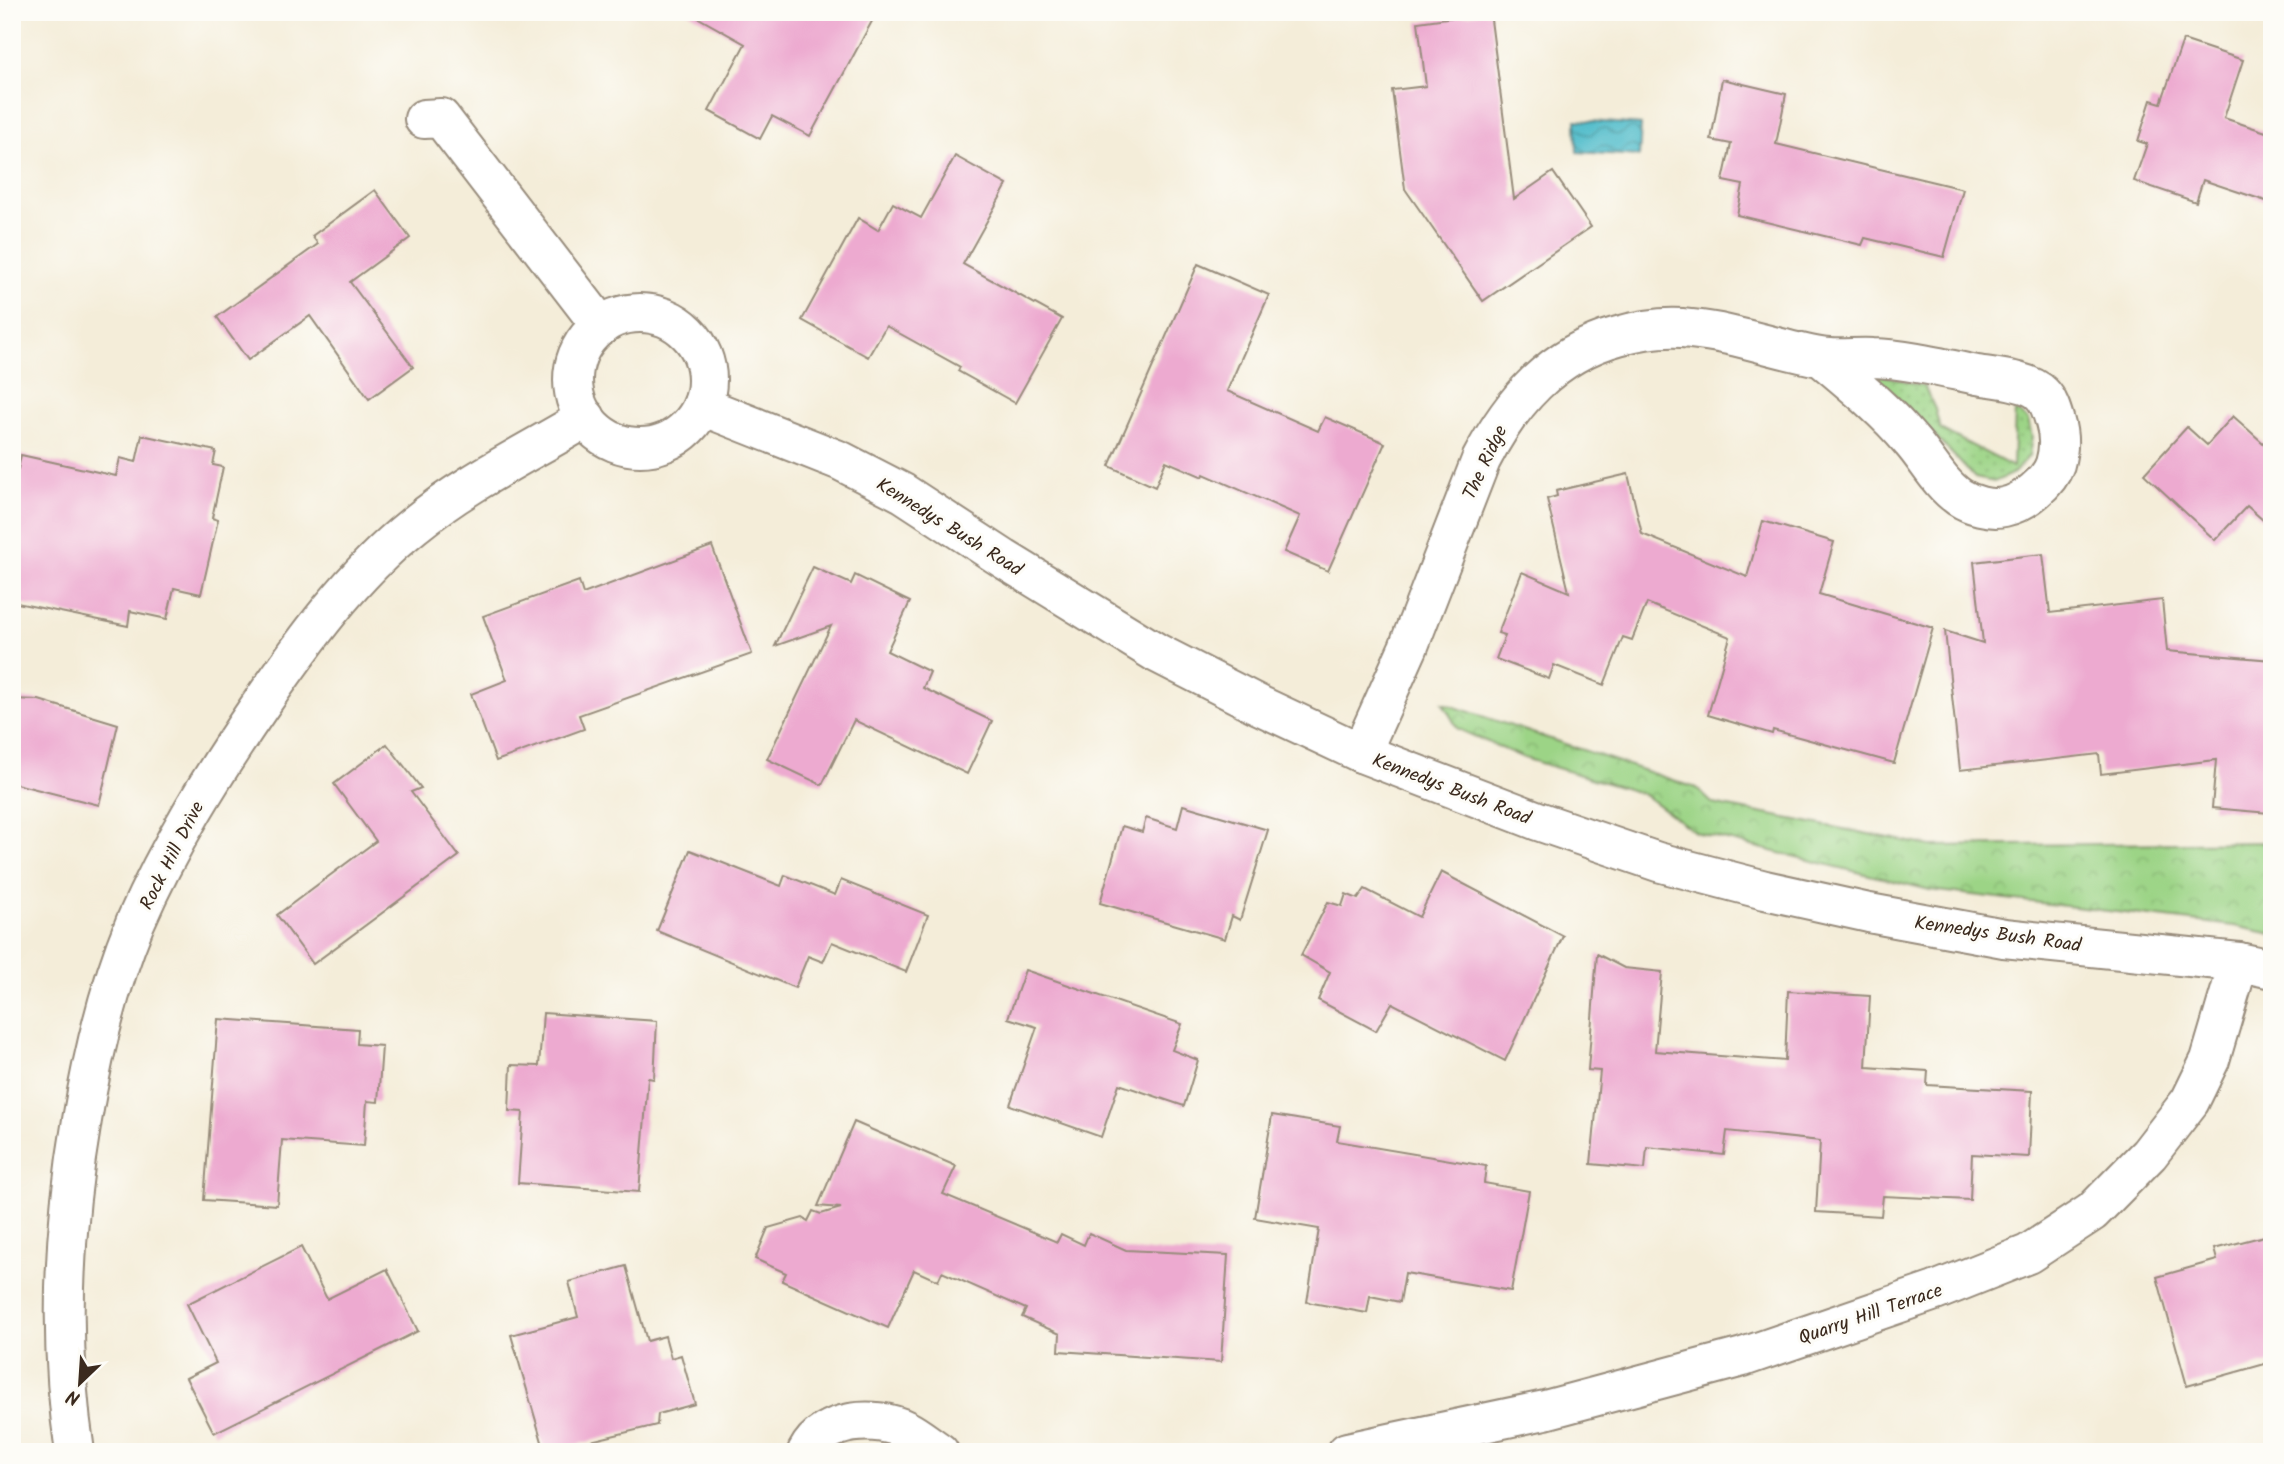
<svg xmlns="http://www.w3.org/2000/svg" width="2284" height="1464" viewBox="0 0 2284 1464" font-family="Kalam,sans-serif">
<defs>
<pattern id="park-crowns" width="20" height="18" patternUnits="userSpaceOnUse" patternTransform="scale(1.75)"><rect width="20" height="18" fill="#9cd486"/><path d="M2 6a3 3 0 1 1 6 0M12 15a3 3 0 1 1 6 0" fill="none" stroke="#87b673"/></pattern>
<pattern id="garden-dots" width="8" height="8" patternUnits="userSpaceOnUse" patternTransform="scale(1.75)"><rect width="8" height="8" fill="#9cd486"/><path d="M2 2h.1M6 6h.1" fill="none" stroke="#87b673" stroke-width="1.8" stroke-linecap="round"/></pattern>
<pattern id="water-waves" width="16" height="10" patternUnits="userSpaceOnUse" patternTransform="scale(1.75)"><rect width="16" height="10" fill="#4fbcca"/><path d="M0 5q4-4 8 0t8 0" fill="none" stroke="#4399a3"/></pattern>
</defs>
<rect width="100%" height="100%" fill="#fdfcf7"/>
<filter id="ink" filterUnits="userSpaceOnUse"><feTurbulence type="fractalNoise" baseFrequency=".0143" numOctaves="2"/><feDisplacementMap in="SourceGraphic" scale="14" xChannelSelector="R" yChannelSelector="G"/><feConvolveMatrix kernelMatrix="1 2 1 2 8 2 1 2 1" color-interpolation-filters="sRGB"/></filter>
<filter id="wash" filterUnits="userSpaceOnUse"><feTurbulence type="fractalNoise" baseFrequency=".00686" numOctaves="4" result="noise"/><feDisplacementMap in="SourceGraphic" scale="28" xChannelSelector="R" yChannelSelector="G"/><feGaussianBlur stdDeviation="1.57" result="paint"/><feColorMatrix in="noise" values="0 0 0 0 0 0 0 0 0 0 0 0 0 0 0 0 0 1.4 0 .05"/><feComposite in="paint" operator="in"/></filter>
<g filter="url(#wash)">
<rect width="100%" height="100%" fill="#f4edd9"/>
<path fill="url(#park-crowns)" stroke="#6c7f52" stroke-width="2" d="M 1443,703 L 1696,788 L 1713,804 L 1931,846 L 2272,842 L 2272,934 L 2234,926 L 1930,890 L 1695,832 L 1643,794 L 1524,758 L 1458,729 Z"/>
<path fill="url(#garden-dots)" stroke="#6c7f52" stroke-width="2" d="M 1871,372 L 1924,386 L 1935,409 L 1940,429 L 2013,467 L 2015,410 L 2028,420 L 2032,437 L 2029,456 L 2014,473 L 1994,482 L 1975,478 L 1919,419 Z"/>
<path fill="url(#water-waves)" stroke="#457374" stroke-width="2" d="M 1576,120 L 1641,125 L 1639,156 L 1577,152 Z"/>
<g id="blocks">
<g fill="#edaad0">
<path d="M 688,12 L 877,12 L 810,136 L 772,116 L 760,139 L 709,111 L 745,44 Z"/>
<path d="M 1490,12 L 1514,199 L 1553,172 L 1591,227 L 1483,301 L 1405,189 L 1392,90 L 1426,86 L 1418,22 Z"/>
<path d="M 2183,40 L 2243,60 L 2224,118 L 2272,134 L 2272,203 L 2203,180 L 2196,202 L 2134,181 L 2147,144 L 2138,141 L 2151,100 L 2161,103 Z"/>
<path d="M 1722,79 L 1786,94 L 1776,144 L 1963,189 L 1944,257 L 1865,238 L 1862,245 L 1737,215 L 1743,185 L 1723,181 L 1731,144 L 1711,140 Z"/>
<path d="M 955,156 L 1007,185 L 963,264 L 1062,319 L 1015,403 L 958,371 L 960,367 L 886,326 L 868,357 L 802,320 L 858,218 L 878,230 L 893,203 L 921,218 Z"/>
<path d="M 375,190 L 410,238 L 350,282 L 413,367 L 369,399 L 310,316 L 248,360 L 217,317 L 318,244 L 312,236 Z"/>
<path d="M 1198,264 L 1269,295 L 1227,391 L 1318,431 L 1325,417 L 1385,443 L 1328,571 L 1284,552 L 1300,516 L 1204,474 L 1203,477 L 1166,461 L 1155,487 L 1109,466 Z"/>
<path d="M 2233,416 L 2272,451 L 2272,528 L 2247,506 L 2215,540 L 2144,474 L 2187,427 L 2207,445 Z"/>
<path d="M 142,435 L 216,451 L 213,465 L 223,467 L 212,518 L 218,520 L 201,594 L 174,588 L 167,619 L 130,611 L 128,626 L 12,602 L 12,468 L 18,469 L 21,455 L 116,476 L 120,458 L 136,462 Z"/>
<path d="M 1628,474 L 1642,534 L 1747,577 L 1763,521 L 1834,542 L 1819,594 L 1933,628 L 1894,763 L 1773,730 L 1772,734 L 1708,715 L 1730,637 L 1647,603 L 1632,640 L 1623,637 L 1604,685 L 1554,665 L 1549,679 L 1496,659 L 1505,635 L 1498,633 L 1522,572 L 1569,592 L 1547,499 L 1557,496 L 1556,491 Z"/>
<path d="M 712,546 L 752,654 L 579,715 L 584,729 L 496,761 L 471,694 L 507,680 L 483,616 L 579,581 L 583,594 Z"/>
<path d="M 2043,554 L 2050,613 L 2162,600 L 2167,651 L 2272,660 L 2272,781 L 2269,813 L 2212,808 L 2216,760 L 2101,774 L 2099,754 L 1960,770 L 1945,631 L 1983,643 L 1974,562 Z"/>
<path d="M 813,567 L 851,584 L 855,575 L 910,602 L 887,651 L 930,672 L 923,688 L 992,721 L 967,774 L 854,720 L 822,785 L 767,759 L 831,626 L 775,646 Z"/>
<path d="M 12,699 L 39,700 L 118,724 L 99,805 L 12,783 Z"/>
<path d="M 387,744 L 421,788 L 411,792 L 459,856 L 313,964 L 277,915 L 376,841 L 334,784 Z"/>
<path d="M 1183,805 L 1268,830 L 1240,920 L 1232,916 L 1225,939 L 1100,903 L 1122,826 L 1142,832 L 1146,818 L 1177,828 Z"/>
<path d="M 690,850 L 781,886 L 785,875 L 835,895 L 841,880 L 928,915 L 906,972 L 832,942 L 823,962 L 808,956 L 795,988 L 657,931 Z"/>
<path d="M 1441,872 L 1563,936 L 1505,1061 L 1392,1003 L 1376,1031 L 1318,1000 L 1330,972 L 1301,955 L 1328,902 L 1342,906 L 1346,894 L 1358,899 L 1365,889 L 1419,917 Z"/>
<path d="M 1597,954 L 1624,968 L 1662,972 L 1655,1051 L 1785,1061 L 1788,991 L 1870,996 L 1866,1067 L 1928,1071 L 1927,1085 L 2032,1091 L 2029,1157 L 1972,1154 L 1970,1200 L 1883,1196 L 1881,1216 L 1816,1212 L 1820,1141 L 1727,1131 L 1724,1155 L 1647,1147 L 1645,1169 L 1591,1164 L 1600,1071 L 1588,1070 Z"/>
<path d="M 1025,970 L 1182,1024 L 1172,1050 L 1198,1060 L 1184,1106 L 1119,1084 L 1101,1137 L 1010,1105 L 1037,1027 L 1008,1018 Z"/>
<path d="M 543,1013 L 657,1021 L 654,1079 L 648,1078 L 639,1192 L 518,1183 L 523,1112 L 509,1111 L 511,1065 L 539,1066 Z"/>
<path d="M 218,1019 L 358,1029 L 357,1044 L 382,1046 L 378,1102 L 367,1101 L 364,1146 L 282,1140 L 277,1205 L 204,1200 Z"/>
<path d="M 1272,1115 L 1340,1126 L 1337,1141 L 1486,1166 L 1484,1183 L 1529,1191 L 1511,1291 L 1405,1273 L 1400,1302 L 1370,1296 L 1367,1313 L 1307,1302 L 1319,1229 L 1255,1218 Z"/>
<path d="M 854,1122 L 956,1166 L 943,1194 L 1057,1242 L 1061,1234 L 1084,1245 L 1089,1233 L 1126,1250 L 1228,1255 L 1221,1362 L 1059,1351 L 1060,1334 L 1022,1317 L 1026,1309 L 942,1272 L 938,1281 L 914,1270 L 888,1328 L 782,1281 L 786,1273 L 755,1259 L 768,1228 L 803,1218 L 808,1221 L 813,1211 L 821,1214 L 841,1208 L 818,1206 Z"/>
<path d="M 2272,1234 L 2272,1362 L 2187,1386 L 2157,1277 L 2217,1260 L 2214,1249 Z"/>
<path d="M 301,1247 L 327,1299 L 387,1269 L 418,1331 L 214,1433 L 186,1378 L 216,1363 L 187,1304 Z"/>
<path d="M 626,1266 L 647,1341 L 665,1336 L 671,1358 L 681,1355 L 695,1404 L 658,1414 L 657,1425 L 545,1452 L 511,1335 L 578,1317 L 569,1282 Z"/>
</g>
</g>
</g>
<g filter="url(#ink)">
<use href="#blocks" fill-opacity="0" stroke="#988c7c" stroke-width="2"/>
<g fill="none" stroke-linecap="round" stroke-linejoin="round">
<g stroke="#988c7c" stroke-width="42">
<g id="minor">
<path d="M 424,119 L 441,118 L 601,326"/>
<circle cx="640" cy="380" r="67"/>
<path d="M 702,406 L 841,461 L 903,493 L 1004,559 L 1157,653 L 1261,706 L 1361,753 L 1538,821 L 1658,862 L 1765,890 L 1869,913 L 2004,938 L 2239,962 L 2272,969"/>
<path d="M 1361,753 L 1408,648 L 1481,460 C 1511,402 1552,354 1618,336 C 1640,330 1668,326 1691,329 C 1735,333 1776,349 1820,357 C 1837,360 1855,357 1873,358 C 1907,359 1943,368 1977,375 C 1994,378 2029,380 2042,394 C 2049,401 2052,412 2055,422 C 2059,435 2059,450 2055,464 C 2049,482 2024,503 2004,507 C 1990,510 1971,505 1959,497 C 1939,483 1927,459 1911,441 C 1885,410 1853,384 1822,358"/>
<path d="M 75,1452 C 58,1341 63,1230 82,1120 C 93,1053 109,986 135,923 C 169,845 213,774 261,704 C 305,640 352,575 413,526 C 465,483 528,453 586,418"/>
<path d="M 807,1452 C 824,1418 876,1415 906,1430 C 918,1436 928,1445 939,1452"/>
<path d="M 1347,1452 L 1545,1410 L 1743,1357 L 1935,1291 L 2028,1254 L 2092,1212 L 2149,1154 L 2190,1101 L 2210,1060 L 2239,962"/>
</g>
</g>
<use href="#minor" stroke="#fff" stroke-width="38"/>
</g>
</g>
<g text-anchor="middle" stroke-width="6" stroke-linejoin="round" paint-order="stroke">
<g font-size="19" fill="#3b2a1e" stroke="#fdfcf7">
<text transform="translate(1484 462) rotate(-65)" y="7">The Ridge</text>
<text transform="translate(950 526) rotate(32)" y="7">Kennedys Bush Road</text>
<text transform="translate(1452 788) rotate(21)" y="7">Kennedys Bush Road</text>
<text transform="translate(171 855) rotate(-63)" y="7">Rock Hill Drive</text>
<text transform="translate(1998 933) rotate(8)" y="7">Kennedys Bush Road</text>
<text transform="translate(1870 1313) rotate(-19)" y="7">Quarry Hill Terrace</text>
</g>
</g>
<rect width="2284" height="1464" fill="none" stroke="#fdfcf7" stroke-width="42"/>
<g transform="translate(80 1383) rotate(205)" stroke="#fdfcf7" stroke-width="5" paint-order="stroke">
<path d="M0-5L12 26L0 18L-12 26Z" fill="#3b2a1e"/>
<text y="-10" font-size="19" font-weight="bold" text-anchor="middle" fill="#3b2a1e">N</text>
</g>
</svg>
